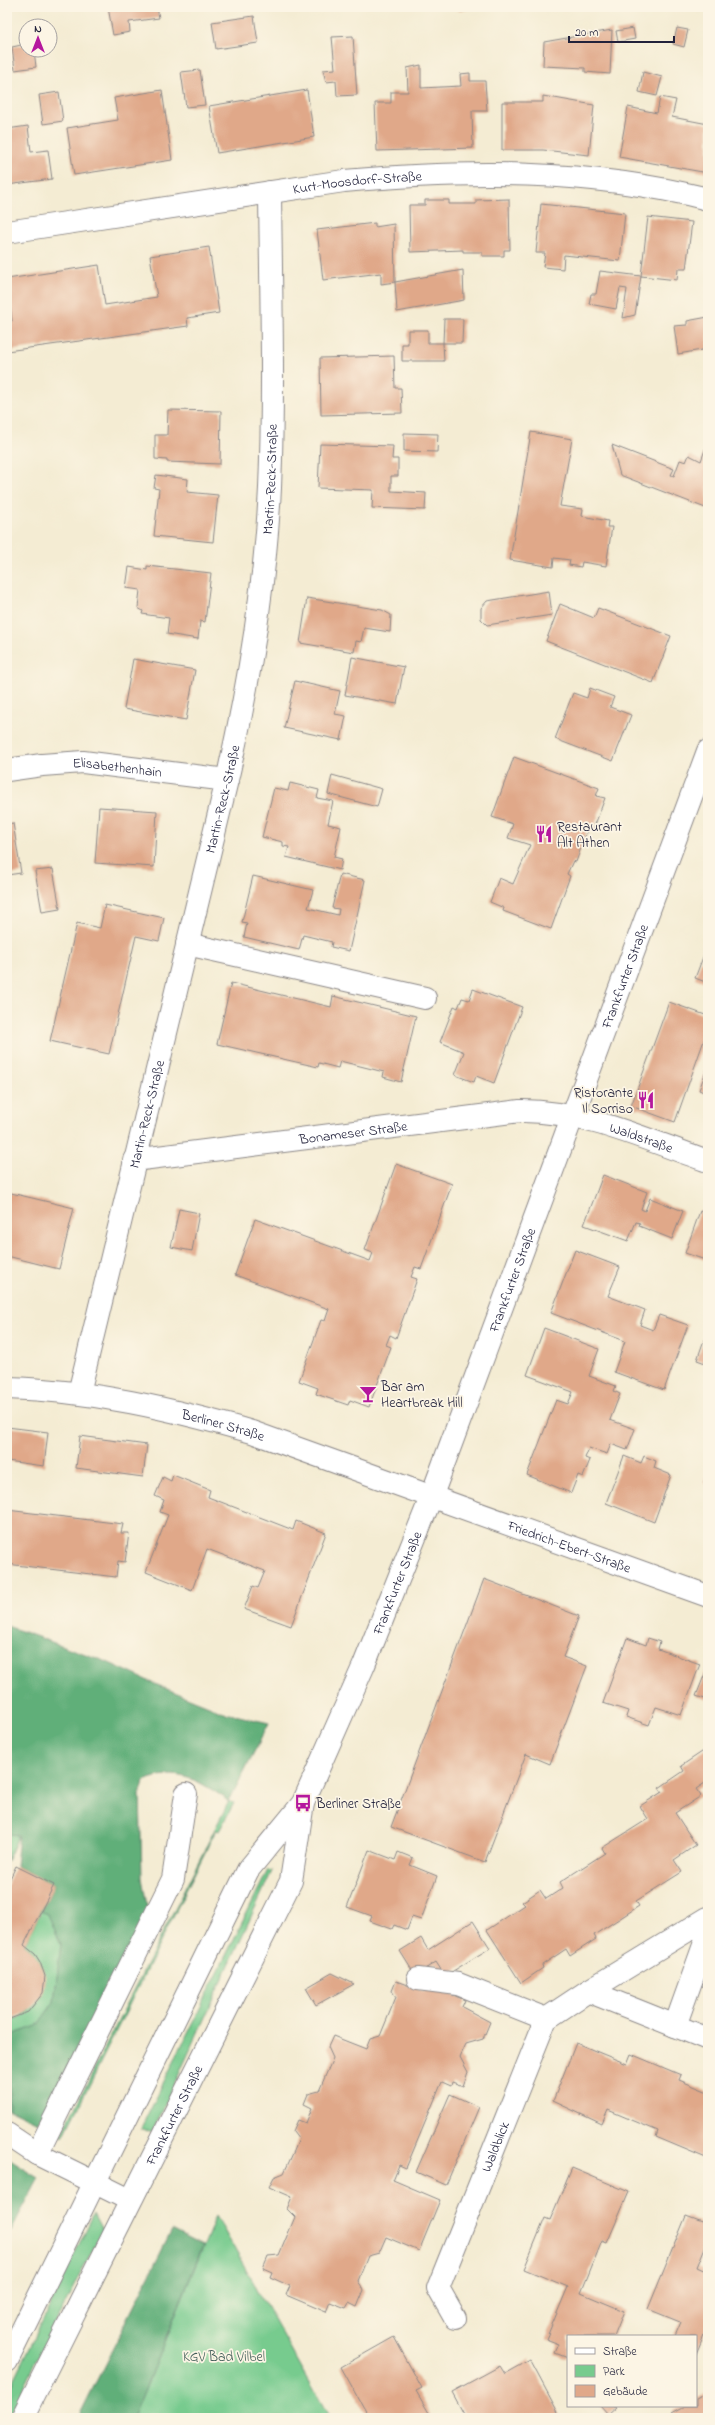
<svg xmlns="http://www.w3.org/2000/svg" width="715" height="2425" viewBox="0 0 715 2425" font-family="'Indie Flower',sans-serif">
<rect width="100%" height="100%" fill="#fcf5e5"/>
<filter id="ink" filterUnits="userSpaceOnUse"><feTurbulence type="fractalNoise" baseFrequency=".025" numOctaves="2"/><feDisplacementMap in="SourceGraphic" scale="8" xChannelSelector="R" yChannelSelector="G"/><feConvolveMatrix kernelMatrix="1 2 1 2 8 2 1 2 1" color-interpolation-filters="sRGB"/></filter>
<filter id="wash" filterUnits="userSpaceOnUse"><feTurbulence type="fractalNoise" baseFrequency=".012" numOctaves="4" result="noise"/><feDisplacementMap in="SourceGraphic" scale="16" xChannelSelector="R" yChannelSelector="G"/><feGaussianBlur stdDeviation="0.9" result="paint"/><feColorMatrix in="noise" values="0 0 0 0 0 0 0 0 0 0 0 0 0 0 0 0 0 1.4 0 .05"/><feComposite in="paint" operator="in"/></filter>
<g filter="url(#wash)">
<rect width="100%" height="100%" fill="#f4ecd3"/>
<g fill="#77cb8e" stroke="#4c7664">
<path d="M 229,1801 L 234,1803 L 219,1831 L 216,1830 L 64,2136 L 61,2135 Z"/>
<path d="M 7,1834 L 19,1835 L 7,1861 Z"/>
<path d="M 268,1870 L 272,1871 L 152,2133 L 141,2128 Z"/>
<path d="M 41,1911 L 48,1914 L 61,1944 L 54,2002 L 37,2026 L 9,2036 L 10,2110 L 7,2109 L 7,2020 C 47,2016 57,1966 24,1945 Z"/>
<path d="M 94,2213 L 103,2230 L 56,2321 L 9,2418 L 7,2418 L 7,2395 Z"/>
<path d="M 216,2216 L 330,2418 L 133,2418 Z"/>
</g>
<g fill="#61af79" stroke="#42685a">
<path d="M 7,1626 L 105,1661 L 155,1684 L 226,1713 L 269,1723 L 229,1801 C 201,1782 178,1766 144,1781 L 140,1791 L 142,1878 L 148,1911 L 58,2092 L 38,2123 L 10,2110 L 9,2036 L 37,2026 L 54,2002 L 61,1944 L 48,1914 L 41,1911 L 54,1885 L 16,1866 L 19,1835 L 7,1834 Z"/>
<path d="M 7,2158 L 39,2178 L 7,2238 Z"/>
<path d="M 172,2230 L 203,2246 L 133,2418 L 78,2418 Z"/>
</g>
<g id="blocks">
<g fill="#e0a889">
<path d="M 108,7 L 157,7 L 159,18 L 129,22 L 130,32 L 113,35 Z"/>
<path d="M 458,7 L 474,7 L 474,8 L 459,11 Z"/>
<path d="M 254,16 L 258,43 L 216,49 L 212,22 Z"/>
<path d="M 633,28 L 635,39 L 618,42 L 616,31 Z"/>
<path d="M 677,28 L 688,30 L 684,47 L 673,44 Z"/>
<path d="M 612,30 L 610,74 L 585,72 L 585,68 L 543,66 L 544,42 Z"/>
<path d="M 353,36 L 357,95 L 337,96 L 336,81 L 326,82 L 323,70 L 335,69 L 332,37 Z"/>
<path d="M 26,44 L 26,50 L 34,50 L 36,67 L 15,70 L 12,47 Z"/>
<path d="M 421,65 L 421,88 L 461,86 L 460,74 L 470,73 L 470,81 L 485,81 L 487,111 L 472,111 L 473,148 L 377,151 L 375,103 L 391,103 L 391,92 L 408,92 L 407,68 Z"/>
<path d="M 200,70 L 205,105 L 186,107 L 181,72 Z"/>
<path d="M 643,72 L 662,77 L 657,96 L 639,92 Z"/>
<path d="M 162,90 L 172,160 L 74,175 L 67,128 L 118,120 L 114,98 Z"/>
<path d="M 307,90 L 314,137 L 217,153 L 209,106 Z"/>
<path d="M 59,92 L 63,121 L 43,124 L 39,95 Z"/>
<path d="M 543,96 L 594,105 L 589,155 L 543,150 L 502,150 L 502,102 L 543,102 Z"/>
<path d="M 660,97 L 676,100 L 672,117 L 708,124 L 708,173 L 619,157 L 628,107 L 657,113 Z"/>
<path d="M 28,126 L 31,152 L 48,150 L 52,179 L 7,185 L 7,129 Z"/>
<path d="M 509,199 L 510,250 L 504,250 L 504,256 L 482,256 L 482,252 L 463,252 L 463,250 L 410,252 L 409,205 L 425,205 L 425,200 L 449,200 L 449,204 L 476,204 L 476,200 Z"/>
<path d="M 541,204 L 625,213 L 620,261 L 564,255 L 563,269 L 543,267 L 545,253 L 536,253 Z"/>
<path d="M 648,217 L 692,222 L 686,269 L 678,269 L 677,280 L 641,276 Z"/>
<path d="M 375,223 L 375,227 L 394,224 L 395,282 L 381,284 L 381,273 L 323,280 L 317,230 Z"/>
<path d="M 209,247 L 219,313 L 187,318 L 188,326 L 7,351 L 7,322 L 12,321 L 7,279 L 99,265 L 105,305 L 157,297 L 150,256 Z"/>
<path d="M 463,270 L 464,300 L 397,312 L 395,282 Z"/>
<path d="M 600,271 L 641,276 L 635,315 L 623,318 L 627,289 L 620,288 L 616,309 L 589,304 L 591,294 L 596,294 Z"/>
<path d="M 708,317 L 708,349 L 678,354 L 674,326 L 687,325 L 687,321 Z"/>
<path d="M 444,319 L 463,319 L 462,343 L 443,343 Z"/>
<path d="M 408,330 L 428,330 L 428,343 L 443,343 L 444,361 L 402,361 L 402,344 L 408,344 Z"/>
<path d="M 394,356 L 395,388 L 401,388 L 402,413 L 321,415 L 320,358 Z"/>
<path d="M 168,410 L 221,411 L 220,464 L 167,462 L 167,460 L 155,459 L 155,435 L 167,435 Z"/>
<path d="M 531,432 L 572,439 L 560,506 L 583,509 L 582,516 L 608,521 L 607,527 L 612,527 L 606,566 L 582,562 L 581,567 L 569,565 L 570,560 L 554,558 L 553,567 L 510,560 Z"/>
<path d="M 404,433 L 438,434 L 437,452 L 404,451 Z"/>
<path d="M 320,444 L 393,446 L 392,459 L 398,459 L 398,476 L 391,476 L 391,491 L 426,493 L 425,510 L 372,508 L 373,490 L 318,488 Z"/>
<path d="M 707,444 L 708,509 L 620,475 L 612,445 L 674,469 L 671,475 L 674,476 L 680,460 L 686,462 L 689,455 L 701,461 Z"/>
<path d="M 156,475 L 188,479 L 187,492 L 218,495 L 213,542 L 154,536 L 159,489 L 154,488 Z"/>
<path d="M 147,566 L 211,573 L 205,622 L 200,621 L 198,639 L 167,634 L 169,618 L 142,614 L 143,611 L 138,608 L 140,590 L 126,588 L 129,567 L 147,570 Z"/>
<path d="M 549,591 L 552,615 L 487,625 L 481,619 L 481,608 L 487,601 Z"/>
<path d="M 307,598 L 382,610 L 391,615 L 390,632 L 364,628 L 361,642 L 356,641 L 354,652 L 300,643 Z"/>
<path d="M 560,604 L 594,618 L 598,608 L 671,636 L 653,683 L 546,641 Z"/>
<path d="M 352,657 L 404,667 L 397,704 L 345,695 Z"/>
<path d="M 133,659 L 195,670 L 186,720 L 124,709 Z"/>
<path d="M 295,681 L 340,691 L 335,714 L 346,716 L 341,740 L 284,728 Z"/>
<path d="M 590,688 L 614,697 L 610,707 L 631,715 L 613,761 L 555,739 L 573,693 L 587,698 Z"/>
<path d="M 514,757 L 599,788 L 596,796 L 605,798 L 593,830 L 588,828 L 576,862 L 573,861 L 567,874 L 570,876 L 551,929 L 503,911 L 504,908 L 490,902 L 499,878 L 513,884 L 530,845 L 508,838 L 513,824 L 492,817 Z"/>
<path d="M 332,775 L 382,789 L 377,807 L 328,794 Z"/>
<path d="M 290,783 L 319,790 L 317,798 L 333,801 L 328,824 L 341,827 L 334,857 L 342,859 L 340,870 L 286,857 L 289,847 L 283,846 L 283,842 L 262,837 L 274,788 L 288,791 Z"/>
<path d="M 99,807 L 157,811 L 154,867 L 95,863 Z"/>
<path d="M 13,823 L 21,873 L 7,875 L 7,824 Z"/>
<path d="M 53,869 L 60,909 L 42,912 L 35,871 Z"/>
<path d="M 340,874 L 365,880 L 349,951 L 331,947 L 332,942 L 303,935 L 299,950 L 244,937 L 247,923 L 242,922 L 253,876 L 313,890 L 308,908 L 338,915 L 339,909 L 332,908 Z"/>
<path d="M 105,905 L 164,918 L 159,941 L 136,936 L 109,1054 L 50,1041 L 77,923 L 100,928 Z"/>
<path d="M 708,944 L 708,983 L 695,978 Z"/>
<path d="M 231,983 L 331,1007 L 333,996 L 416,1016 L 401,1082 L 383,1077 L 384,1072 L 340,1061 L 338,1068 L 319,1063 L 318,1067 L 217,1044 Z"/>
<path d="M 473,989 L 522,1007 L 494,1083 L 476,1076 L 474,1082 L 455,1075 L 464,1052 L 440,1042 L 454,1006 L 458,1008 L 462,998 L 469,1000 Z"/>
<path d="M 669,1002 L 708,1016 L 708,1029 L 675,1122 L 631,1106 Z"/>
<path d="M 708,1066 L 708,1094 L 699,1090 Z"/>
<path d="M 396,1164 L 452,1184 L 421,1269 L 415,1267 L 411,1277 L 417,1279 L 396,1338 L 390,1335 L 386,1345 L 391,1347 L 369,1407 L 350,1400 L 348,1405 L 316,1394 L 318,1388 L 299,1381 L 321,1320 L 325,1321 L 329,1309 L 235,1275 L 255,1219 L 370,1261 L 373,1253 L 365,1250 Z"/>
<path d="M 603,1175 L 647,1192 L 641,1209 L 645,1211 L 650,1198 L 683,1211 L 672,1239 L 639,1226 L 640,1223 L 636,1222 L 628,1241 L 584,1225 Z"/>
<path d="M 7,1192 L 74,1208 L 59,1269 L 7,1256 Z"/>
<path d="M 179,1209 L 199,1213 L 192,1251 L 171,1247 Z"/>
<path d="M 700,1211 L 708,1214 L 708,1261 L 685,1253 Z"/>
<path d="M 575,1250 L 620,1267 L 608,1296 L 645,1310 L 640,1325 L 653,1330 L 659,1315 L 688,1325 L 664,1390 L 614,1372 L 625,1341 L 551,1313 Z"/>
<path d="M 544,1328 L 599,1349 L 589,1376 L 616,1386 L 614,1391 L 620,1394 L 610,1420 L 635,1429 L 627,1450 L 611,1444 L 607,1454 L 589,1448 L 585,1458 L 590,1460 L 583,1477 L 578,1475 L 571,1493 L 527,1475 L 556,1400 L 568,1404 L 573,1392 L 527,1375 Z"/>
<path d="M 704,1340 L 708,1342 L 708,1364 L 697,1360 Z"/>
<path d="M 7,1427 L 48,1432 L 44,1466 L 7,1461 Z"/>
<path d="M 80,1436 L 147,1445 L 143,1477 L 76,1468 Z"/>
<path d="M 624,1456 L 641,1463 L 644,1456 L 656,1461 L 654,1468 L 671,1475 L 654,1522 L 606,1503 Z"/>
<path d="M 708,1473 L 708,1485 L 704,1483 Z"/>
<path d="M 173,1475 L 210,1490 L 208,1497 L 293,1530 L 296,1521 L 326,1533 L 291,1626 L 244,1609 L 253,1586 L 258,1588 L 265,1571 L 207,1549 L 192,1590 L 146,1572 L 168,1515 L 160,1512 L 164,1500 L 155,1496 L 163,1477 L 171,1481 Z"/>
<path d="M 7,1510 L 123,1524 L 121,1533 L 129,1533 L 125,1562 L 118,1561 L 116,1577 L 7,1564 Z"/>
<path d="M 484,1579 L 579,1616 L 563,1657 L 587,1666 L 550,1764 L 526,1754 L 485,1862 L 391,1827 Z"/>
<path d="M 627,1638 L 646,1645 L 648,1638 L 660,1642 L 658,1649 L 700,1664 L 681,1715 L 656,1707 L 649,1725 L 626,1717 L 628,1711 L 603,1703 Z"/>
<path d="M 708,1666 L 708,1700 L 696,1696 Z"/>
<path d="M 708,1748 L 708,1781 L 696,1789 L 701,1796 L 675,1813 L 696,1845 L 674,1860 L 682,1872 L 636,1901 L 639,1906 L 594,1935 L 596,1939 L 570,1956 L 566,1949 L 542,1965 L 543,1968 L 521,1983 L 487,1930 L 525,1905 L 522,1902 L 540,1890 L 546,1899 L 563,1888 L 560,1882 L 605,1853 L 602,1848 L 648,1819 L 640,1806 L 662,1792 L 659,1788 L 684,1771 L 681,1766 Z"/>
<path d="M 369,1850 L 395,1860 L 398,1852 L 413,1858 L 410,1865 L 437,1876 L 421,1920 L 412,1917 L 407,1930 L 394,1925 L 392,1929 L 370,1921 L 372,1916 L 347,1907 Z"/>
<path d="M 16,1866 L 54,1885 L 24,1945 L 35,1954 L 40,1962 L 45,1976 L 43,1993 L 28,2012 L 7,2020 L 7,1885 Z"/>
<path d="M 473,1921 L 490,1948 L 445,1976 L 436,1962 L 415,1975 L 400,1951 L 421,1938 L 428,1950 Z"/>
<path d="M 332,1973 L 354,1984 L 316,2005 L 306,1988 Z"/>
<path d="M 396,1981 L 424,1991 L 427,1984 L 465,2000 L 462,2007 L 490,2022 L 483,2039 L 466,2044 L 460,2057 L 468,2072 L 463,2086 L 452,2082 L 451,2086 L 442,2082 L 406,2168 L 399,2165 L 393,2180 L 440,2200 L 419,2251 L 386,2237 L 379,2253 L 368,2256 L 358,2281 L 364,2290 L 357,2307 L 349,2303 L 346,2308 L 330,2302 L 326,2312 L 286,2295 L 290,2286 L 270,2277 L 272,2272 L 263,2268 L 268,2256 L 279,2255 L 295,2217 L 287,2209 L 292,2197 L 269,2187 L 274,2177 L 284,2173 L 294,2151 L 299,2139 L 293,2131 L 298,2120 L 306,2123 L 312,2108 L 304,2104 L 308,2094 L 319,2091 L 333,2058 L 328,2047 L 333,2036 L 366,2049 L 370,2039 L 380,2036 L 396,1997 L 392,1991 Z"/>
<path d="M 576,2043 L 627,2064 L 631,2054 L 681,2075 L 679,2080 L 708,2092 L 708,2153 L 706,2158 L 656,2137 L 658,2131 L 608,2110 L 602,2124 L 553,2101 Z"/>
<path d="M 450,2094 L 479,2107 L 446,2185 L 416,2172 Z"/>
<path d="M 572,2168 L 629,2192 L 607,2243 L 602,2241 L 581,2293 L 624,2311 L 614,2336 L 568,2336 L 568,2358 L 555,2353 L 559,2344 L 546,2339 L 568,2287 L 524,2269 L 545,2218 L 550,2220 Z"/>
<path d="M 686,2216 L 708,2224 L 708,2240 L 697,2267 L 708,2272 L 708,2325 L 696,2354 L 696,2336 L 674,2336 L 680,2322 L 648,2309 Z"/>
<path d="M 394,2337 L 422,2388 L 416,2391 L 432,2418 L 367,2418 L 369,2417 L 341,2367 Z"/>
<path d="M 530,2360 L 560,2416 L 466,2418 L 452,2392 L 500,2366 L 505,2374 Z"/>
<path d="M 708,2393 L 708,2418 L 676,2418 L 673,2412 L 684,2406 L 696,2406 L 696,2399 Z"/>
<path d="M 600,2406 L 616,2406 L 617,2407 L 608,2415 Z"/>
</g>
</g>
</g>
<g filter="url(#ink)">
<use href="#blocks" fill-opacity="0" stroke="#8b8787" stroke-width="1"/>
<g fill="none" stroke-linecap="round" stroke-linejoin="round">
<g stroke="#8b8787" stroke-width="24">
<g id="minor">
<path id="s1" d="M 7,232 L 344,181 C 467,170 588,169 708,199"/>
<path id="s2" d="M 7,770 L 42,765 L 83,762 L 227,780"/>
<path d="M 187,944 L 425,998"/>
<path id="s3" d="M 134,1160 L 520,1111 C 583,1110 649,1141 708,1161"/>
<path id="s4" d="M 7,1388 C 90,1390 172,1409 252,1432 L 708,1596"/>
<path id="s5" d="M 79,1393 L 227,780 C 249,684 265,587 270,488 C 274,390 271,291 270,192"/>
<path d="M 418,1979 L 458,1984 L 546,2019"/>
<path d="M 588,1991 L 708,2039"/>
<path d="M 675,2026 L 708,1934"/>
<path d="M 7,2134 L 37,2154"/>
<path d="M 130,2200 L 37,2154 L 173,1879 L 186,1794"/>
<path id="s6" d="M 455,2318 L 438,2288 L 546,2019 L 588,1991 L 708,1918"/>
</g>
</g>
<g stroke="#8b8787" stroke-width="24">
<g id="major">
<path d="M 7,2361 L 248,1870 L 303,1803"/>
<path id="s7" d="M 22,2418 L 291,1881 L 303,1803 L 364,1665 L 432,1495 L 708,751"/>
</g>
</g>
<use href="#minor" stroke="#fff" stroke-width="22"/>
<use href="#major" stroke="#fff" stroke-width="22"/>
</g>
</g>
<defs>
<g id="restaurant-bare" transform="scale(1.38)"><path d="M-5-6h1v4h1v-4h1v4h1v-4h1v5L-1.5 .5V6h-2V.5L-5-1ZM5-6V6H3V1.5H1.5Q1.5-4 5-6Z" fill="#b5179e" stroke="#fcf5e5" stroke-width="2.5" paint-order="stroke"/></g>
<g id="bar-bare" transform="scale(1.38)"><path d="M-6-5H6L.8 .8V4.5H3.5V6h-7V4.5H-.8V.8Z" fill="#b5179e" stroke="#fcf5e5" stroke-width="2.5" paint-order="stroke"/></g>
<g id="bus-bare" transform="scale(1.38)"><path d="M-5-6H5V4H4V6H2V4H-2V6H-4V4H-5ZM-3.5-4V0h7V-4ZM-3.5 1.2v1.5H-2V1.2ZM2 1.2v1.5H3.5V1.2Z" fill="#b5179e" stroke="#fcf5e5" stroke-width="2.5" paint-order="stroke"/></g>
</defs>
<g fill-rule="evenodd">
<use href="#restaurant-bare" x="544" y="834"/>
<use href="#restaurant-bare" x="646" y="1100"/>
<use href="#bar-bare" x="368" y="1394"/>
<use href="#bus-bare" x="303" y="1803"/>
</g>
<g text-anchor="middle" stroke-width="3.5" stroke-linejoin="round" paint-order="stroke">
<g font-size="14" fill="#22223b" stroke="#fcf5e5">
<text dy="5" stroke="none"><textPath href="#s1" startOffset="354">Kurt-Moosdorf-Straße</textPath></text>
<text dy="5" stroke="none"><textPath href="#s5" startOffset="935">Martin-Reck-Straße</textPath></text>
<text dy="5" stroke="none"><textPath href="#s2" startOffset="111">Elisabethenhain</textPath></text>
<text dy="5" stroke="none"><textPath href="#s5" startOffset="611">Martin-Reck-Straße</textPath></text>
<text dy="5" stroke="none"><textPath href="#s7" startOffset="1567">Frankfurter Straße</textPath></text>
<text dy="5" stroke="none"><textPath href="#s5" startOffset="287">Martin-Reck-Straße</textPath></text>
<text dy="5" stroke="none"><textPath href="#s3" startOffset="221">Bonameser Straße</textPath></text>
<text dy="5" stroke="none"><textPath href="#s3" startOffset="514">Waldstraße</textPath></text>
<text dy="5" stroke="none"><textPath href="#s7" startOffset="1243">Frankfurter Straße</textPath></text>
<text dy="5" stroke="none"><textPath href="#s4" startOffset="220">Berliner Straße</textPath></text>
<text dy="5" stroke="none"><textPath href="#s4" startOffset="587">Friedrich-Ebert-Straße</textPath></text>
<text dy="5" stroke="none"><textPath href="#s7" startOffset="919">Frankfurter Straße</textPath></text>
<text dy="5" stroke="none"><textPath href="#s7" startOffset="339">Frankfurter Straße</textPath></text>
<text dy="5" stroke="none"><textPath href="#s6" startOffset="187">Waldblick</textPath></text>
</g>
<g font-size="14" fill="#22223b" stroke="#fcf5e5" text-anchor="start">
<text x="557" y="831">Restaurant<tspan x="557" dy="16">Alt Athen</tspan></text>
<text x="633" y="1097" text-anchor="end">Ristorante<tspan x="633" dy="16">Il Sorriso</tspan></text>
<text x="381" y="1391">Bar am<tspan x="381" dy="16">Heartbreak Hill</tspan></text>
<text x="316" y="1808">Berliner Straße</text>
</g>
<g font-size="14" fill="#405d58" stroke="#fcf5e5">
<text x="224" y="2361">KGV Bad Vilbel</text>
</g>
</g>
<rect width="715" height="2425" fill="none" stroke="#fcf5e5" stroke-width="24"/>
<rect x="567" y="2335" width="130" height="72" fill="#fcf5e5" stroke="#a5a1a1"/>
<rect x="575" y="2348" width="20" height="6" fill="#ffffff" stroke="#a5a1a1"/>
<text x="603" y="2355" font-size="12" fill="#22223b">Straße</text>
<rect x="575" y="2365" width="20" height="12" fill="#77cb8e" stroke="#a5a1a1"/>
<text x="603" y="2375" font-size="12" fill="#22223b">Park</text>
<rect x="575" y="2385" width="20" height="12" fill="#e0a889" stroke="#a5a1a1"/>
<text x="603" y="2395" font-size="12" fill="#22223b">Gebäude</text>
<g transform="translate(38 38)"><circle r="19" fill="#fcf5e5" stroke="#a5a1a1"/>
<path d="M0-3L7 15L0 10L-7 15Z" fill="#b5179e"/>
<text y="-6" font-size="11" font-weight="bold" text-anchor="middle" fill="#22223b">N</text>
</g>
<path d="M569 36v6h105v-6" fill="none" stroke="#22223b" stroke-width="2"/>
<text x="575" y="36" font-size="12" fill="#22223b" stroke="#fcf5e5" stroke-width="3" paint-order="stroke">20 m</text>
</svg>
